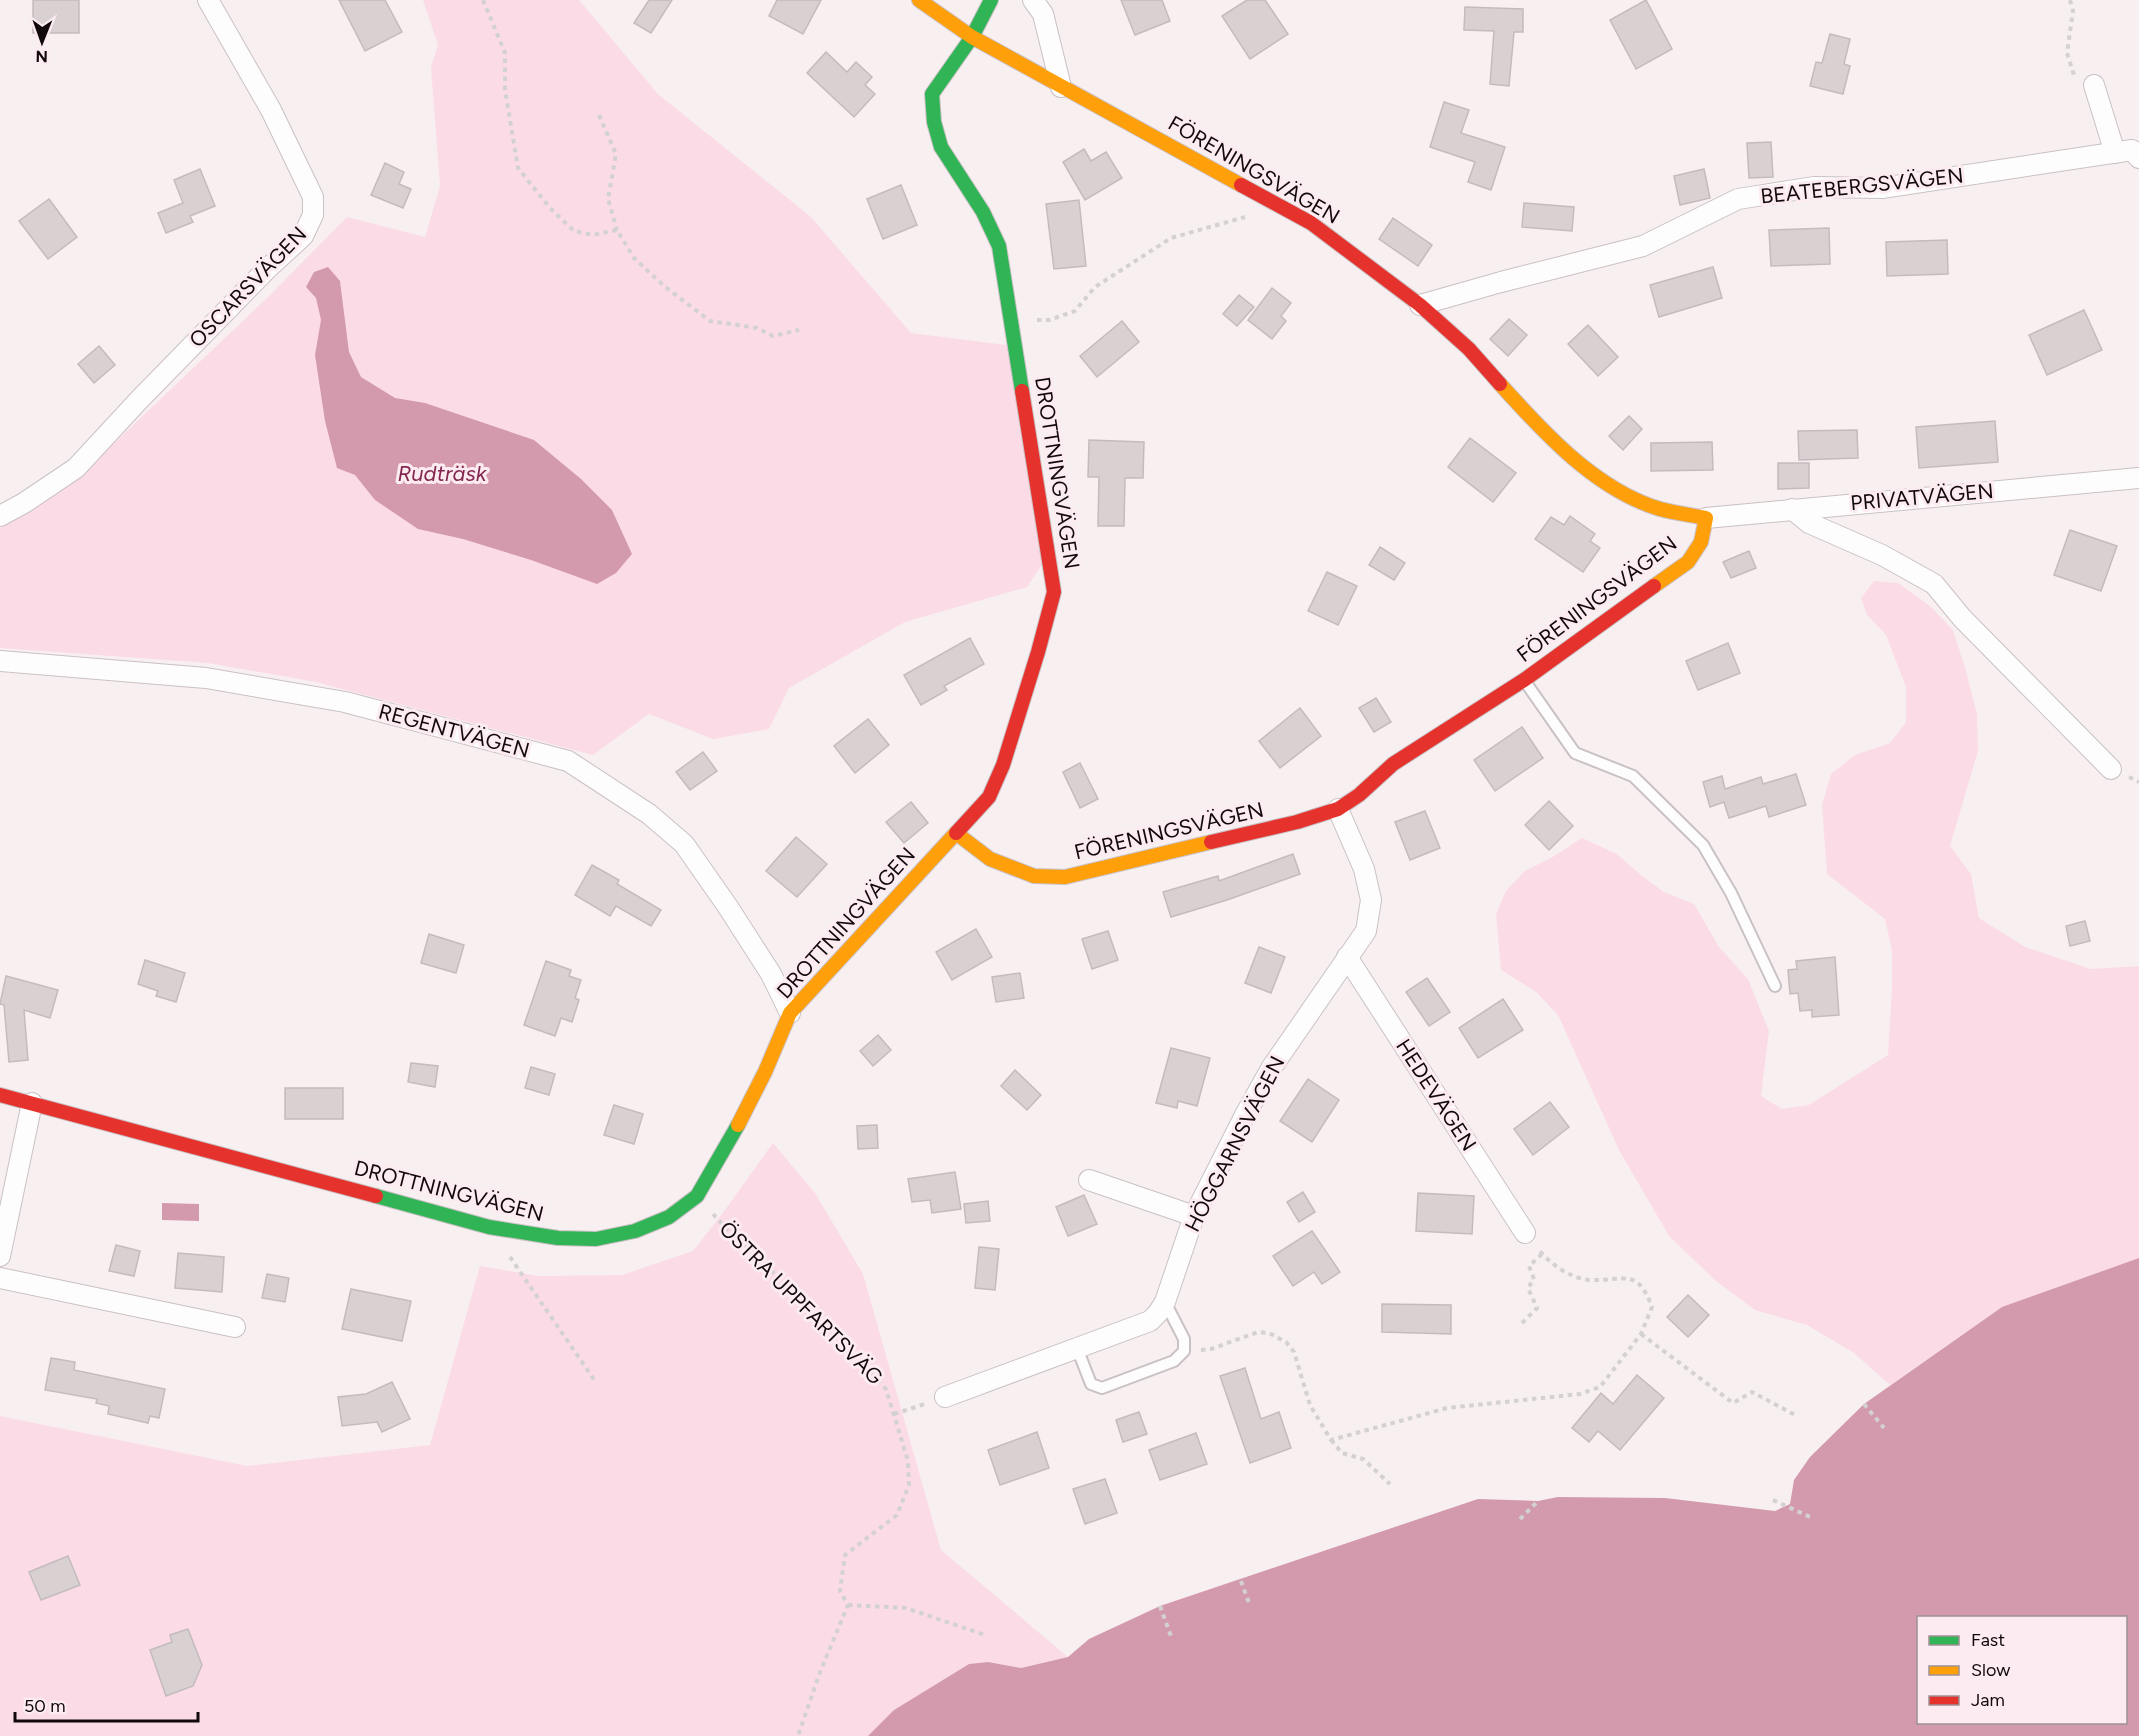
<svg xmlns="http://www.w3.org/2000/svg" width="2139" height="1736" viewBox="0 0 2139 1736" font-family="Figtree,sans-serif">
<rect width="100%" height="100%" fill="#f8eff1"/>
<g fill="#fbdce6">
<path d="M 423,0 L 579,0 L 658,94 L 811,217 L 911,333 L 1022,347 L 1051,551 L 1027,587 L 905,622 L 789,688 L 769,729 L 713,739 L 649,714 L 593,755 L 316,682 L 208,663 L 0,648 L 0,528 L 70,485 L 268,297 L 347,217 L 425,237 L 440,186 L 431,67 L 438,45 Z"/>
<path d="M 1874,581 L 1898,583 L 1930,606 L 1953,630 L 1966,671 L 1977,714 L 1978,751 L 1950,846 L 1971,874 L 1979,918 L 2025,947 L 2091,969 L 2139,966 L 2139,1258 L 2002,1307 L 1890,1385 L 1854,1353 L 1807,1325 L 1755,1310 L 1716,1281 L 1669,1236 L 1619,1150 L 1558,1015 L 1535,991 L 1501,970 L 1496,914 L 1506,891 L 1525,871 L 1551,858 L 1582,838 L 1617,854 L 1642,876 L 1664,892 L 1694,904 L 1719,947 L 1748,979 L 1769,1031 L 1761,1096 L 1782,1109 L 1809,1105 L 1888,1055 L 1892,989 L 1892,950 L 1885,919 L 1827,874 L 1822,805 L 1831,774 L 1855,755 L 1890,743 L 1906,722 L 1906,687 L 1886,635 L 1867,615 L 1861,598 Z"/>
<path d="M 773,1143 L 815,1193 L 863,1274 L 941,1550 L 1068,1657 L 1021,1668 L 988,1662 L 969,1664 L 894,1710 L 868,1736 L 0,1736 L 0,1416 L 247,1466 L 430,1445 L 480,1266 L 538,1276 L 622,1275 L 693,1251 L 725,1210 Z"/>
</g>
<g fill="#d39aae" fill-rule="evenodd">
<path d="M 328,267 L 340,281 L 349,352 L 361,377 L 395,398 L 425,403 L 534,440 L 581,479 L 612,510 L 632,554 L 616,573 L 597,584 L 531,560 L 463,539 L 418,529 L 375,500 L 355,475 L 337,468 L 325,421 L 315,355 L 321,320 L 316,298 L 306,287 L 314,272 Z"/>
<path d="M 162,1203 L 199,1204 L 199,1221 L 162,1220 Z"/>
<path d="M 2139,1258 L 2139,1736 L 868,1736 L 894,1710 L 969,1664 L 988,1662 L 1021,1668 L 1068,1657 L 1089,1639 L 1160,1606 L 1478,1499 L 1538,1501 L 1558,1497 L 1665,1498 L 1775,1511 L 1790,1504 L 1794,1480 L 1810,1457 L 1864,1404 L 2002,1307 ZM 1918,1618 L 2126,1618 L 2126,1722 L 1918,1722 Z"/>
</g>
<g fill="#d9d0d2" stroke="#c4bbbe" stroke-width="1.5">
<rect x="33" y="0" width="46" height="33"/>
<path d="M 339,0 L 385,0 L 402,32 L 365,51 Z"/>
<path d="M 649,0 L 672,0 L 651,33 L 634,23 Z"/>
<path d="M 777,0 L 821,0 L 803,34 L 769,16 Z"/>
<path d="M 1121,0 L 1162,0 L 1170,21 L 1135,35 Z"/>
<path d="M 1247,0 L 1265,0 L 1288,34 L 1250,59 L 1222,16 Z"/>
<path d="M 1646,0 L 1672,49 L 1636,69 L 1610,20 Z"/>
<path d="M 1465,7 L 1523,9 L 1523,32 L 1514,32 L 1509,86 L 1490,84 L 1494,31 L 1464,30 Z"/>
<path d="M 1830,34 L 1850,39 L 1844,64 L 1850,66 L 1843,94 L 1810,86 L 1816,62 L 1822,63 Z"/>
<path d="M 826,52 L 847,72 L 856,62 L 872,77 L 865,85 L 875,94 L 854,117 L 807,73 Z"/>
<path d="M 1444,102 L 1469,110 L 1461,133 L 1505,147 L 1491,190 L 1468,182 L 1475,162 L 1430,147 Z"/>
<path d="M 1771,142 L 1773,177 L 1749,178 L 1747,143 Z"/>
<path d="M 1084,149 L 1091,161 L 1106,152 L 1122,178 L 1085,200 L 1063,162 Z"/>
<path d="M 385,163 L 404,172 L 399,184 L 411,189 L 403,208 L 371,195 Z"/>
<path d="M 200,169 L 215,206 L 190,216 L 193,222 L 166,233 L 158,213 L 183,203 L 174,180 Z"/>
<path d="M 1704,169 L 1710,198 L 1680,205 L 1674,176 Z"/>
<path d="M 901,185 L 917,225 L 883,239 L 867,199 Z"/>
<path d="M 49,199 L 77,237 L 48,259 L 19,221 Z"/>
<path d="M 1079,200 L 1086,266 L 1054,269 L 1046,204 Z"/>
<path d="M 1524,203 L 1574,207 L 1572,231 L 1522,227 Z"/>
<path d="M 1393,218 L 1432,245 L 1418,266 L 1379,239 Z"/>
<path d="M 1829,228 L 1830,264 L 1771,266 L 1769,230 Z"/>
<path d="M 1947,240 L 1948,274 L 1887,276 L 1886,242 Z"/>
<path d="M 1713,267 L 1722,298 L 1659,317 L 1650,285 Z"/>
<path d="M 1272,288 L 1291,303 L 1281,316 L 1286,321 L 1272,339 L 1248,320 Z"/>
<path d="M 1239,295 L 1254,307 L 1237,326 L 1223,314 Z"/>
<path d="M 2084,310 L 2102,350 L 2047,375 L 2029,335 Z"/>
<path d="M 1509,319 L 1527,335 L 1508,356 L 1490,339 Z"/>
<path d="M 1122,321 L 1139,342 L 1097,377 L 1080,356 Z"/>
<path d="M 1588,325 L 1618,357 L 1598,376 L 1568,344 Z"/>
<path d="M 99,346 L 115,365 L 94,383 L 78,364 Z"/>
<path d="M 1629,416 L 1642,429 L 1623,450 L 1609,436 Z"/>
<path d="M 1995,421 L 1998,462 L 1919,468 L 1916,427 Z"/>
<path d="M 1857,430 L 1858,458 L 1799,460 L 1798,431 Z"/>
<path d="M 1470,438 L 1516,473 L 1493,502 L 1448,467 Z"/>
<path d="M 1089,440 L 1144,442 L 1143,478 L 1125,478 L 1124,526 L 1098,526 L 1099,477 L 1088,477 Z"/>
<path d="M 1712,442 L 1713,470 L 1651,471 L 1651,443 Z"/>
<path d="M 1778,463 L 1809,463 L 1809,488 L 1778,489 Z"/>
<path d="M 1570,516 L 1595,534 L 1590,541 L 1600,548 L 1583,572 L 1535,539 L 1551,517 L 1564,525 Z"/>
<path d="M 2070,530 L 2117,546 L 2101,591 L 2054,575 Z"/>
<path d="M 1380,547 L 1405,563 L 1394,580 L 1369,565 Z"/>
<path d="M 1749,551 L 1756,568 L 1731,578 L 1723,562 Z"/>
<path d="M 1327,572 L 1357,586 L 1338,625 L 1308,611 Z"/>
<path d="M 970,638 L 984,664 L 944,686 L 947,690 L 921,705 L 904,675 Z"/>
<path d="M 1728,643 L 1740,673 L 1698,690 L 1686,661 Z"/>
<path d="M 1376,698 L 1391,722 L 1374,732 L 1359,708 Z"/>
<path d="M 1300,708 L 1321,736 L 1280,768 L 1259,741 Z"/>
<path d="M 868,719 L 889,745 L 855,773 L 834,746 Z"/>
<path d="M 1522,727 L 1543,758 L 1495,791 L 1474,760 Z"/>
<path d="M 703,752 L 717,771 L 690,790 L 676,772 Z"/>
<path d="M 1080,763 L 1098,799 L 1080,808 L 1063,772 Z"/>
<path d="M 1796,774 L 1806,805 L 1769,817 L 1766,806 L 1729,818 L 1724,802 L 1710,807 L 1703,782 L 1722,776 L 1725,789 L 1761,777 L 1763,784 Z"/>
<path d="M 1549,801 L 1573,826 L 1549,850 L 1525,825 Z"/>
<path d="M 911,802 L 928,823 L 904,843 L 886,822 Z"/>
<path d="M 1425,811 L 1440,848 L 1410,860 L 1395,822 Z"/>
<path d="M 796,837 L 827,864 L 797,897 L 766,871 Z"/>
<path d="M 1293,854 L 1300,874 L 1227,900 L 1171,917 L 1163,892 L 1218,876 L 1219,881 Z"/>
<path d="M 592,865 L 619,880 L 617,884 L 661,910 L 651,926 L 616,906 L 610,916 L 575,895 Z"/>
<path d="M 2085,921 L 2090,941 L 2070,946 L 2066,926 Z"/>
<path d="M 976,929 L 992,957 L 952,980 L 936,952 Z"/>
<path d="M 1108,931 L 1118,960 L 1092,969 L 1082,939 Z"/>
<path d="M 429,934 L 464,945 L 456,973 L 421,963 Z"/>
<path d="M 1259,947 L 1285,957 L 1271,993 L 1245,983 Z"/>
<path d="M 1835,957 L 1839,1015 L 1812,1017 L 1812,1010 L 1800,1011 L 1798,993 L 1790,994 L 1788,970 L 1797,969 L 1796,961 Z"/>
<path d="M 145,960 L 185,973 L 176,1002 L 156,996 L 158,991 L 138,984 Z"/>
<path d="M 546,961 L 571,970 L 569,976 L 581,980 L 575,998 L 579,1000 L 572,1022 L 561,1018 L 555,1036 L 524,1025 Z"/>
<path d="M 1020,973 L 1024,998 L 996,1002 L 992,977 Z"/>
<path d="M 6,976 L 58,990 L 50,1018 L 24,1010 L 28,1060 L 9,1062 L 4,1005 L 0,1004 Z"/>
<path d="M 1427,978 L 1450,1012 L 1429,1026 L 1406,992 Z"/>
<path d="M 1503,999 L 1523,1030 L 1478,1058 L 1459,1028 Z"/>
<path d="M 878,1035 L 891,1050 L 873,1066 L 860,1051 Z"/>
<path d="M 1171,1048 L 1210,1058 L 1197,1106 L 1178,1101 L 1177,1108 L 1156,1103 Z"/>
<path d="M 411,1063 L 438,1066 L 435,1087 L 408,1082 Z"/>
<path d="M 531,1067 L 555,1074 L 549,1095 L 525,1088 Z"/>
<path d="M 1015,1070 L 1041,1095 L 1027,1110 L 1001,1086 Z"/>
<path d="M 1308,1079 L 1339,1100 L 1312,1142 L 1280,1121 Z"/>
<rect x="285" y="1088" width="58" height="31"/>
<path d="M 1550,1102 L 1569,1127 L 1533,1155 L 1514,1129 Z"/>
<path d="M 614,1105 L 643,1114 L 634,1144 L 604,1135 Z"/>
<path d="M 877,1125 L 878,1148 L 858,1149 L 857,1126 Z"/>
<path d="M 955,1172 L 961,1209 L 932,1213 L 930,1200 L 912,1202 L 908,1179 Z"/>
<path d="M 1303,1192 L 1315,1212 L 1299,1222 L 1287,1202 Z"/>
<path d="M 1418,1193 L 1474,1196 L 1472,1234 L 1416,1231 Z"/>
<path d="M 1084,1195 L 1097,1224 L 1068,1236 L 1056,1207 Z"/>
<path d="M 988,1201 L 990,1221 L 966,1223 L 964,1204 Z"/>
<path d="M 1312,1231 L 1340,1272 L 1322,1284 L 1314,1272 L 1293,1286 L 1273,1256 Z"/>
<path d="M 116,1245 L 140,1251 L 134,1276 L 109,1271 Z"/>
<path d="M 979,1247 L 999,1249 L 995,1290 L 975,1288 Z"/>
<path d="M 178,1253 L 224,1257 L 222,1292 L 175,1288 Z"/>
<path d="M 267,1274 L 289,1278 L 285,1302 L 262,1298 Z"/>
<path d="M 351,1289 L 411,1301 L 402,1341 L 342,1329 Z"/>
<path d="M 1688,1295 L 1709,1315 L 1688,1337 L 1667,1317 Z"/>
<path d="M 1382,1304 L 1451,1305 L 1451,1334 L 1382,1332 Z"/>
<path d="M 51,1358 L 75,1362 L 74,1370 L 165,1389 L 159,1418 L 150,1416 L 148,1423 L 108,1414 L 109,1406 L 96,1403 L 97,1399 L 45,1390 Z"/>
<path d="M 1245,1368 L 1261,1419 L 1279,1412 L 1291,1448 L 1250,1463 L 1220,1376 Z"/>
<path d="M 1637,1375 L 1664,1398 L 1620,1450 L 1598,1431 L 1589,1442 L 1572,1428 L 1601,1393 L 1613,1404 Z"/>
<path d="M 392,1382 L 410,1419 L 382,1432 L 377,1422 L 342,1426 L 338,1397 L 366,1394 Z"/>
<path d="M 1139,1412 L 1147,1434 L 1123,1442 L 1116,1420 Z"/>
<path d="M 1037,1432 L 1049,1468 L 1000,1485 L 988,1450 Z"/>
<path d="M 1196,1433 L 1207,1464 L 1160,1480 L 1149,1450 Z"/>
<path d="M 1105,1479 L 1117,1513 L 1085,1524 L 1073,1489 Z"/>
<path d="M 68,1556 L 80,1585 L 41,1600 L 29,1572 Z"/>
<path d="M 188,1629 L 202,1665 L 193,1686 L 166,1696 L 150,1650 L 172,1642 L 170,1635 Z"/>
</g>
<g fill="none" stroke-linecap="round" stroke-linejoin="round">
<g stroke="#cac1c4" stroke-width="14">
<g id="lane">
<path d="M 1524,680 L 1575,753 L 1633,776 L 1703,845 L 1731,893 L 1775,986"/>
<path d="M 1077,1348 L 1091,1384 L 1102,1388 L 1174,1361 L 1184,1351 L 1184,1339 L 1165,1302"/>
</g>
</g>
<g stroke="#cac1c4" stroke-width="22">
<g id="street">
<path d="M 1033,0 L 1043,14 L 1061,87"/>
<path d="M 2094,85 L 2115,153"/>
<path d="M 1420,305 L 1501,282 L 1643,246 L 1738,199 L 1814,187 L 1882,188 L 2132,150 L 2139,158"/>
<path d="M 1792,509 L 1809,523 L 1882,555 L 1934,584 L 1962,618 L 2111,769"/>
<path d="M 0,516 L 24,503 L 76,468 L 139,400 L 267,269 L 303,236 L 313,215 L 313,197 L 271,110 L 208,0"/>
<path d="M 1706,518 L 2139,478"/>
<path d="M 0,661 L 206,678 L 345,702 L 568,761 L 649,814 L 684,844 L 728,907 L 771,974 L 790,1013"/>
<path d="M 1347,957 L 1525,1233"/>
<path d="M 1089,1180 L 1194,1216"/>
<path d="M 0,1256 L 32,1103"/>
<path d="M 0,1278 L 235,1327"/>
<path d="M 945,1397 L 1150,1321 L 1158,1313 L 1165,1302 L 1194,1216 L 1245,1115 L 1272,1067 L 1366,931 L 1371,900 L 1364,869 L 1338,809"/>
</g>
</g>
<g stroke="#cac1c4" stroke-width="16">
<g id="fast">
<path d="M 991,0 L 972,37 L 932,94 L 934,122 L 941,147 L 983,212 L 999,246 L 1022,391"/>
<path d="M 376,1196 L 489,1227 L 558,1238 L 596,1239 L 635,1231 L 669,1217 L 697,1196 L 738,1125"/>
</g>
</g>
<g stroke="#cac1c4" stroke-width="16">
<g id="slow">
<path d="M 919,0 L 972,37 L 1241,185"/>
<path d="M 1500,384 C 1544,433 1596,490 1660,509 C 1675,513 1691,515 1706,518 L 1701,542 L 1688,562 L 1654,586"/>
<path d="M 956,833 L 990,859 L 1034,876 L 1065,877 L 1211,842"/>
<path d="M 738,1125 L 765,1072 L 790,1013 L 956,833"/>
</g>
</g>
<g stroke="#cac1c4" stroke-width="16">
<g id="jam">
<path d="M 1241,185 L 1311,223 L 1420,305 L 1469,349 L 1500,384"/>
<path d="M 956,833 L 989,797 L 1003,765 L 1038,652 L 1054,592 L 1022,391"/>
<path d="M 1211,842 L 1297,822 L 1338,809 L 1359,795 L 1393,764 L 1524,680 L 1654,586"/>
<path d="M 0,1095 L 376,1196"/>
</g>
</g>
<g stroke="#d3d1d2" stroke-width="4" stroke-dasharray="4.5 4.5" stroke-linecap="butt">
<path d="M 483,0 L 505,53 L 505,90 L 518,168 L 550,208 L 574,231 L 593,235 L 617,230 L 634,258 L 664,286 L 710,321 L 757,328 L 773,336 L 799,330"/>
<path d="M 2070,0 L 2073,11 L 2067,53 L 2074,75"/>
<path d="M 599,115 L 616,154 L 608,199 L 617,230"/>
<path d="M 1037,320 L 1049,320 L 1075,311 L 1095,287 L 1171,238 L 1245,217"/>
<path d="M 2129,777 L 2139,782"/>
<path d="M 713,1214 L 732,1235 L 821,1316 L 886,1389 L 908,1461 L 909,1485 L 897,1515 L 845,1555 L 840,1591 L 848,1605 L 820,1672 L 798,1736"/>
<path d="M 510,1257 L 595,1381"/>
<path d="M 1522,1323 L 1537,1308 L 1528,1288 L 1534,1279 L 1529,1266 L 1542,1254"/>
<path d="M 1641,1334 L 1733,1403 L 1752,1392 L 1797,1416"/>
<path d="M 1201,1350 L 1211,1349 L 1258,1332 L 1269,1333 L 1286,1342 L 1294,1352 L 1310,1405 L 1331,1440 L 1447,1408 L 1580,1394 L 1600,1387 L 1641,1334 L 1652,1307 C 1637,1267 1625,1281 1591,1280 C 1573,1280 1550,1264 1539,1250"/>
<path d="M 1864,1404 L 1884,1428"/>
<path d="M 894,1414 L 925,1404"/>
<path d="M 1331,1440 L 1342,1453 L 1363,1459 L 1390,1484"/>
<path d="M 1773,1500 L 1810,1517"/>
<path d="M 1520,1519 L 1538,1501"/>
<path d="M 1241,1581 L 1249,1603"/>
<path d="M 848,1605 L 906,1608 L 985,1635"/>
<path d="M 1160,1606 L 1172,1639"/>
</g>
<use href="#lane" stroke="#fefdfd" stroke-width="10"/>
<use href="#street" stroke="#fefdfd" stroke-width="20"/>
<use href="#fast" stroke="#30b455" stroke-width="14"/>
<use href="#slow" stroke="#ff9f0a" stroke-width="14"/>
<use href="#jam" stroke="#e5322d" stroke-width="14"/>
</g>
<g text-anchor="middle" stroke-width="6" stroke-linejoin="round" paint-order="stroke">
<g font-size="21" fill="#11090c" stroke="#fcebf0">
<text transform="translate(1254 170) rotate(30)" y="7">FÖRENINGSVÄGEN</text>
<text transform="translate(1862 186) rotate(-6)" y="7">BEATEBERGSVÄGEN</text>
<text transform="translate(248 287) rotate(-46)" y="7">OSCARSVÄGEN</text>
<text transform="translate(1057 473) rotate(81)" y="7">DROTTNINGVÄGEN</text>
<text transform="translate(1922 497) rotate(-5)" y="7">PRIVATVÄGEN</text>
<text transform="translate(1597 599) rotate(-37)" y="7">FÖRENINGSVÄGEN</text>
<text transform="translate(454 731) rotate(15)" y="7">REGENTVÄGEN</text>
<text transform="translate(1169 831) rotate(-13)" y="7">FÖRENINGSVÄGEN</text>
<text transform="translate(846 923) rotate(-48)" y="7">DROTTNINGVÄGEN</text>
<text transform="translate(1436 1095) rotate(57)" y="7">HEDEVÄGEN</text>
<text transform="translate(1235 1144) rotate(-63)" y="7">HÖGGARNSVÄGEN</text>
<text transform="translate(449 1191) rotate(14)" y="7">DROTTNINGVÄGEN</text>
<text transform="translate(801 1303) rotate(45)" y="7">ÖSTRA UPPFARTSVÄG</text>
</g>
<g font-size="22" font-style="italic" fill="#832750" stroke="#fcebf0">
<text x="442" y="481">Rudträsk</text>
</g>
</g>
<rect x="1917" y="1616" width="210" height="108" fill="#fcebf0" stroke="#9e9195" stroke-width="1.5"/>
<rect x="1929" y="1636" width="30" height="9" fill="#30b455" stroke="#9e9195" stroke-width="1.5"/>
<text x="1971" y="1646" font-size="18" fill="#11090c">Fast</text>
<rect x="1929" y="1666" width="30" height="9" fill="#ff9f0a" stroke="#9e9195" stroke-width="1.5"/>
<text x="1971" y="1676" font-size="18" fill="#11090c">Slow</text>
<rect x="1929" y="1696" width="30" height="9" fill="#e5322d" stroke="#9e9195" stroke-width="1.5"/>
<text x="1971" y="1706" font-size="18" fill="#11090c">Jam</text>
<g transform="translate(42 42) rotate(181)" stroke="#fcebf0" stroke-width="4.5" paint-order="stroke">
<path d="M0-4.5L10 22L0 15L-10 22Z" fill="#11090c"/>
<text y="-9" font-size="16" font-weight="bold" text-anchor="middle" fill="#11090c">N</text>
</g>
<path d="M15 1712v9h183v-9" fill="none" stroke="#11090c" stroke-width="3"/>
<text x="24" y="1712" font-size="18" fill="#11090c" stroke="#fcebf0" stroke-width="4.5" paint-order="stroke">50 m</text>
</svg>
